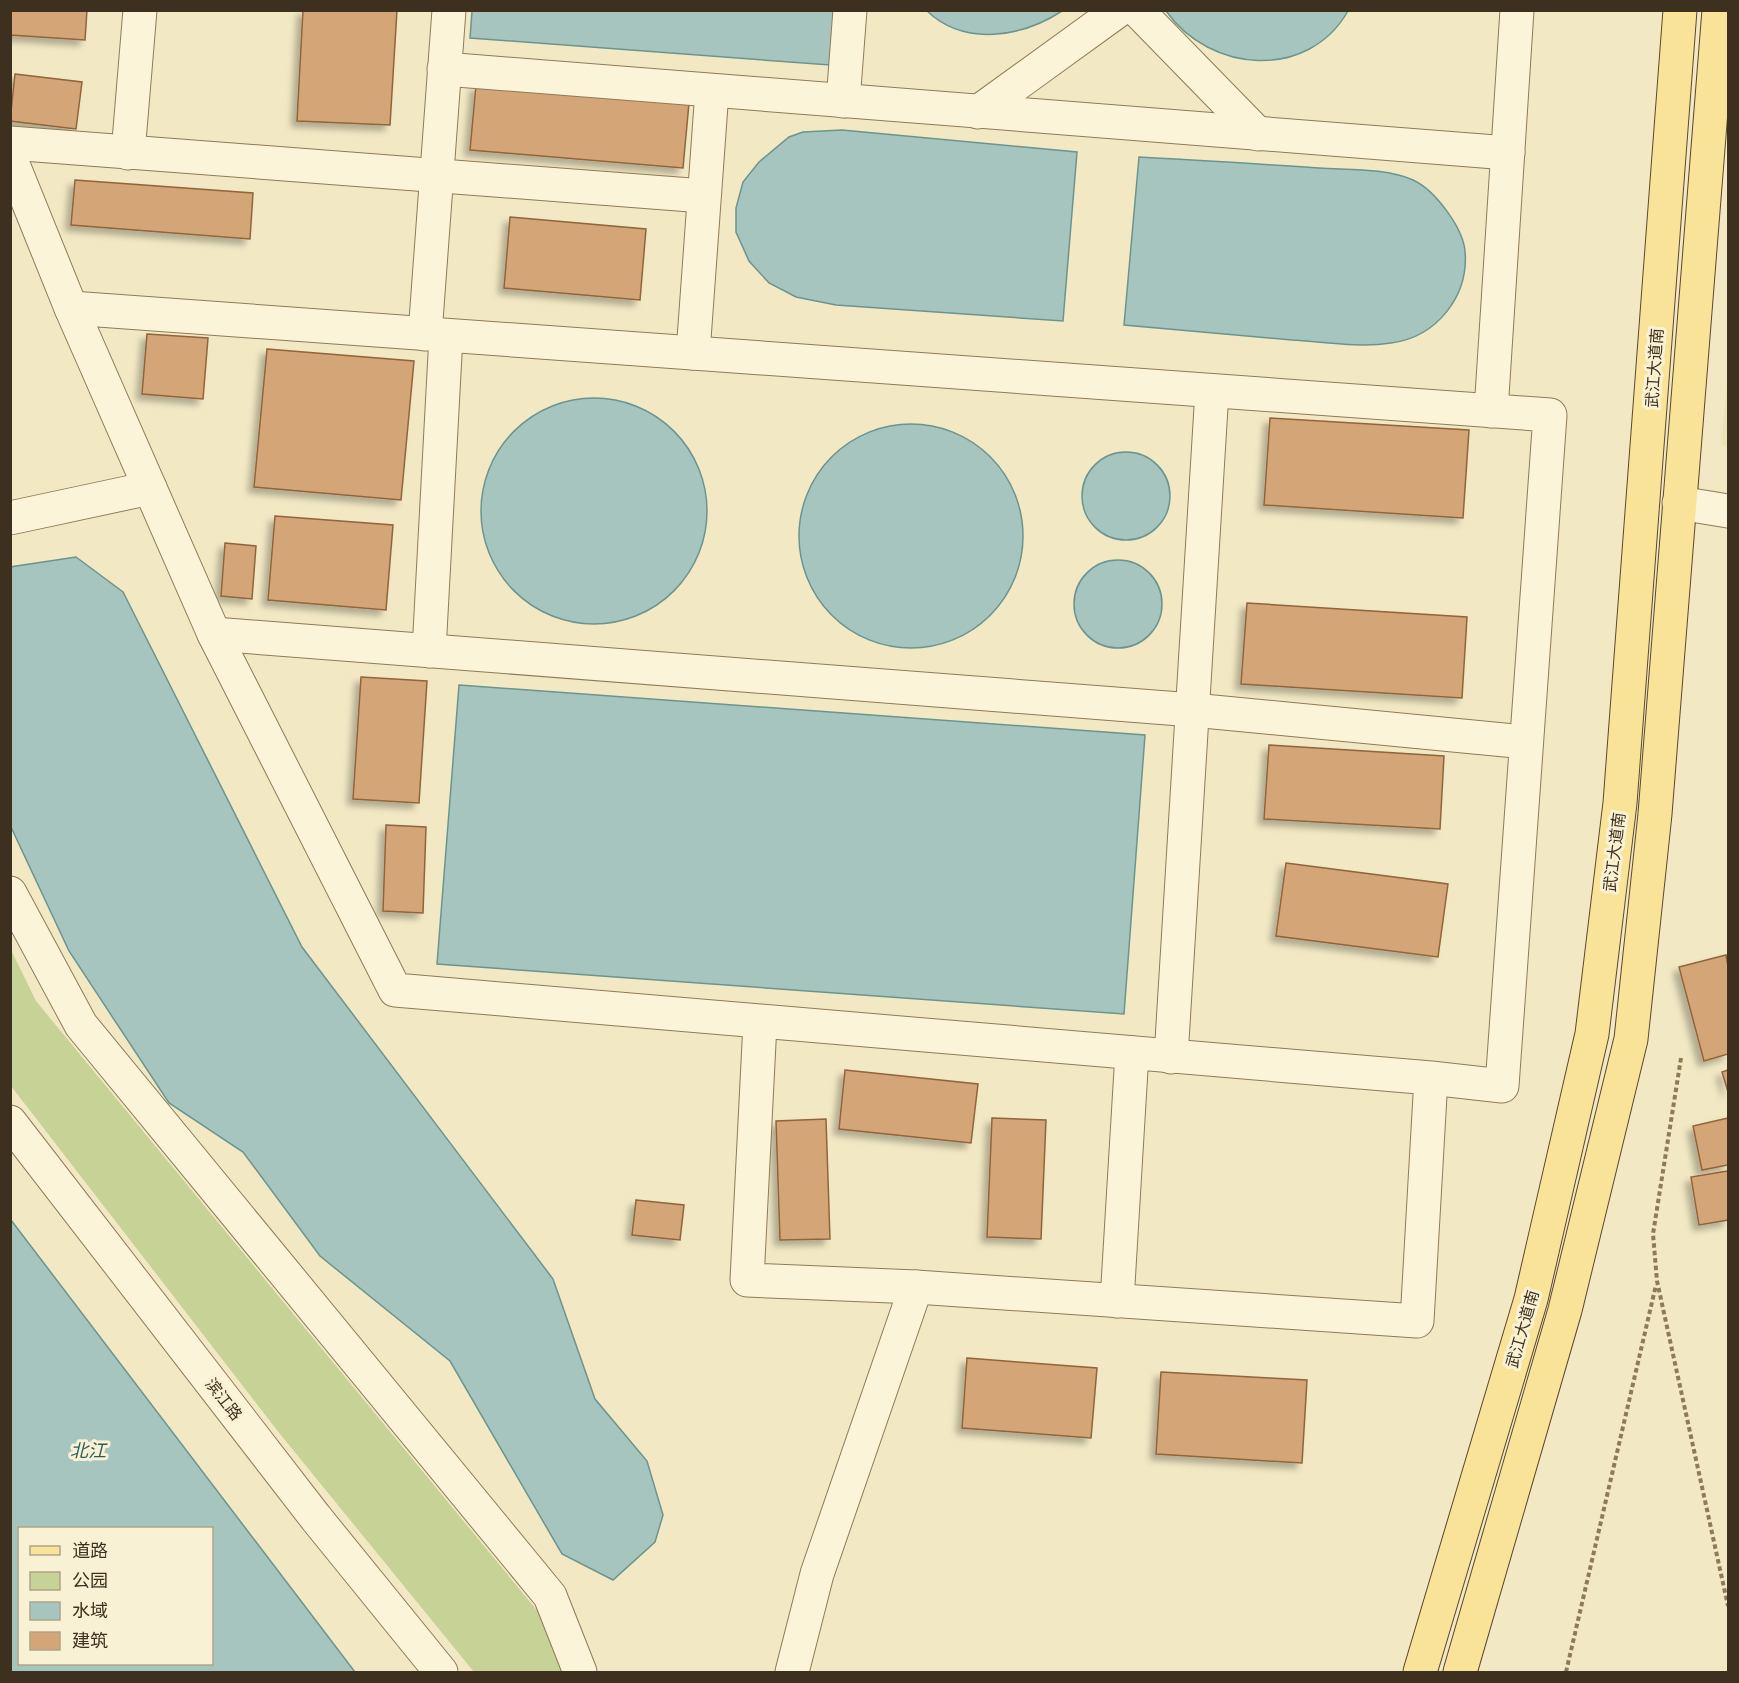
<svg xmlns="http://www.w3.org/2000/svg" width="1739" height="1683" viewBox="0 0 1739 1683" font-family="Bitter,'Noto Sans SC',serif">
<defs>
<filter id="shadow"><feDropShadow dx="-5.5" dy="5.5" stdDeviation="3" flood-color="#0004"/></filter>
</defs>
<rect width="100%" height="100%" fill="#f2e8c4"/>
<path fill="#e9e4b0" d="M 1728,373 L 1728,447 L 1721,444 Z"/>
<path fill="#c6d296" d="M 10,948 L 36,1001 L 558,1636 L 563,1672 L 474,1672 L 280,1434 L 11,1086 Z"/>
<g fill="#a6c5bf" stroke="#6c948e" stroke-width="1.5" fill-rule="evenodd">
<path d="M 472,11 L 834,11 L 830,65 L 470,38 Z"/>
<path d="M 927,11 L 1062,11 C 1022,37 965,47 927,11 Z"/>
<path d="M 1166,11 L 1348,11 C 1308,81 1210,73 1166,11 Z"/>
<path d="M 842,130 L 1077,152 L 1063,321 L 836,305 L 796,297 L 769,283 L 749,261 L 736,232 L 736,208 L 743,182 L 759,162 L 789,137 L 803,132 Z"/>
<path d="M 1139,157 C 1199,160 1259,164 1319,168 C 1349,170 1386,168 1413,180 C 1435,190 1463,228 1465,251 C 1469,296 1437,337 1391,343 C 1359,348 1324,342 1292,340 C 1236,335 1180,330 1124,325 Z"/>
<circle cx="594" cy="511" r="113"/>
<circle cx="911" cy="536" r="112"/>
<circle cx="1126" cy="496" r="44"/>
<path d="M 76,557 L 123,592 L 302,947 L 553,1279 L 595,1399 L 647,1461 L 663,1515 L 655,1542 L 613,1580 L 562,1554 L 450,1361 L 320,1256 L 243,1152 L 169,1103 L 69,951 L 11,827 L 10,567 Z"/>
<circle cx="1118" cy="604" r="44"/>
<path d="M 459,685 L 1145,735 L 1124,1014 L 437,964 Z"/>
<path d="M 10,1220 L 11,1220 L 355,1672 L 11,1672 ZM 20,1528 L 212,1528 L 212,1664 L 20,1664 Z"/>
</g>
<g fill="#d4a576" stroke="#90653c" stroke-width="1.5" filter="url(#shadow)">
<path d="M 10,10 L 87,10 L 85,40 L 10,35 Z"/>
<path d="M 303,10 L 397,10 L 390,125 L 297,121 Z"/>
<path d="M 15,74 L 82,82 L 76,129 L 10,121 Z"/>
<path d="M 476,85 L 689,103 L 683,168 L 470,150 Z"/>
<path d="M 75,180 L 253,193 L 250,239 L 71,225 Z"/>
<path d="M 510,217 L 646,229 L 640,300 L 504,288 Z"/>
<path d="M 147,334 L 208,338 L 203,399 L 142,394 Z"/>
<path d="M 267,349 L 414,361 L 401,500 L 254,487 Z"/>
<path d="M 1270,418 L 1469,430 L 1463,518 L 1264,505 Z"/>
<path d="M 275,516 L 393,525 L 386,610 L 268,600 Z"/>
<path d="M 225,543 L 256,546 L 252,599 L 221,596 Z"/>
<path d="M 1247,603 L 1467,617 L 1462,698 L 1241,684 Z"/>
<path d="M 361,677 L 427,681 L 419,803 L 353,799 Z"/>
<path d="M 1269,745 L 1444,756 L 1440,829 L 1264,819 Z"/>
<path d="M 386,825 L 426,827 L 423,913 L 383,911 Z"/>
<path d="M 1286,863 L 1448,884 L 1438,957 L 1276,936 Z"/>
<path d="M 1726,955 L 1728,966 L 1728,1054 L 1704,1061 L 1679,967 Z"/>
<path d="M 845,1070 L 978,1084 L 971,1143 L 839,1129 Z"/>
<path d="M 1728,1070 L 1728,1092 L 1722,1072 Z"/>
<path d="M 992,1118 L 1046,1120 L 1041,1239 L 987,1237 Z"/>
<path d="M 1728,1118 L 1728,1165 L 1702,1170 L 1693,1126 Z"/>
<path d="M 826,1119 L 830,1239 L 780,1240 L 776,1121 Z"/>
<path d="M 1728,1171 L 1728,1220 L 1699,1225 L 1691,1177 Z"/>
<path d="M 636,1200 L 684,1205 L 680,1240 L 632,1235 Z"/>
<path d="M 967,1358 L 1097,1368 L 1091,1438 L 962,1428 Z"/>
<path d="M 1161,1372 L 1307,1380 L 1302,1463 L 1156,1454 Z"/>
</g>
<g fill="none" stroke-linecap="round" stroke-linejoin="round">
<g stroke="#8f7a58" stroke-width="35">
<g id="minor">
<path d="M 1137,10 L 1258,134"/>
<path d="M 444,69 L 1508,153"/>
<path d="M 843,101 L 850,10"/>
<path d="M 978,112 L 1119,10"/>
<path d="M 10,143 L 704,196"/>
<path d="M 128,153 L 140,10"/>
<path d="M 10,157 L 71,308"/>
<path d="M 425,334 L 449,10"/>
<path d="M 693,353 L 712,91"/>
<path d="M 1491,411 L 1517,10"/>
<path d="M 1679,503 L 1728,511"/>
<path d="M 10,518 L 150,488"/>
<path d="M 214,634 L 1193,710 L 1526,742"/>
<path d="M 429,651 L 446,336"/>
<path d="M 10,893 L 81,1025 L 550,1596 L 580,1672"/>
<path d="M 760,1023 L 747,1280 L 916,1287 L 1417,1321 L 1431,1078 L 1502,1086 L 1550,415 L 71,308 L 214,634 L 395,990 L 1431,1078"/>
<path d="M 1171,1057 L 1212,391"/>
<path d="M 10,1122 L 316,1518 L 441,1672"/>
<path d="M 1117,1301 L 1132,1053"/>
<path d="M 792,1672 L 817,1574 L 916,1287"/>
</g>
</g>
<g stroke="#5c472d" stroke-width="35">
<g id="major">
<path d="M 1420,1672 L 1531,1299 L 1592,1034 L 1620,803 L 1680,10"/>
<path d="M 1460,1672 L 1565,1310 L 1631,1039 L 1655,814 L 1719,10"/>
</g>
</g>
<g stroke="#8f7a58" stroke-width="4" stroke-dasharray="4.5 3" stroke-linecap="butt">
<path d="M 1681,1058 L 1653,1234 L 1657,1281 L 1728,1606"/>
<path d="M 1566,1672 L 1656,1285"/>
</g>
<use href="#minor" stroke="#fcf4d8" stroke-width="33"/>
<use href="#major" stroke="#f8e399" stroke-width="33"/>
</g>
<g text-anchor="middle" stroke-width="6" stroke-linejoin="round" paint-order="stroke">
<g font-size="16" fill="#3d301e" stroke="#f9f1d4">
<text transform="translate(1654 368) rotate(-86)" y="6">武江大道南</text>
<text transform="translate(1614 852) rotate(-83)" y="6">武江大道南</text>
<text transform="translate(1522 1329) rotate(-74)" y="6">武江大道南</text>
<text transform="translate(224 1399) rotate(52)" y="6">滨江路</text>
</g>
<g font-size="18" font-style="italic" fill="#2c5d5f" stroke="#f9f1d4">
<text x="88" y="1457">北江</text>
</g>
</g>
<rect width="1739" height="1683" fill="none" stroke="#3d301e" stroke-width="24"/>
<rect x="18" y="1527" width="195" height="138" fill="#f9f1d4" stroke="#aea48b" stroke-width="1.5"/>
<rect x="30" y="1546" width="30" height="9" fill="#f8e399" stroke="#aea48b" stroke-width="1.5"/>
<text x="72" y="1557" font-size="18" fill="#3d301e">道路</text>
<rect x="30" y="1572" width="30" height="18" fill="#c6d296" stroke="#aea48b" stroke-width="1.5"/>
<text x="72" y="1587" font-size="18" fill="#3d301e">公园</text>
<rect x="30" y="1602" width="30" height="18" fill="#a6c5bf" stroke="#aea48b" stroke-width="1.5"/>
<text x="72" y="1617" font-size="18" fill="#3d301e">水域</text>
<rect x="30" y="1632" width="30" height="18" fill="#d4a576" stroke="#aea48b" stroke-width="1.5"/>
<text x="72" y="1647" font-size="18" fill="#3d301e">建筑</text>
</svg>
